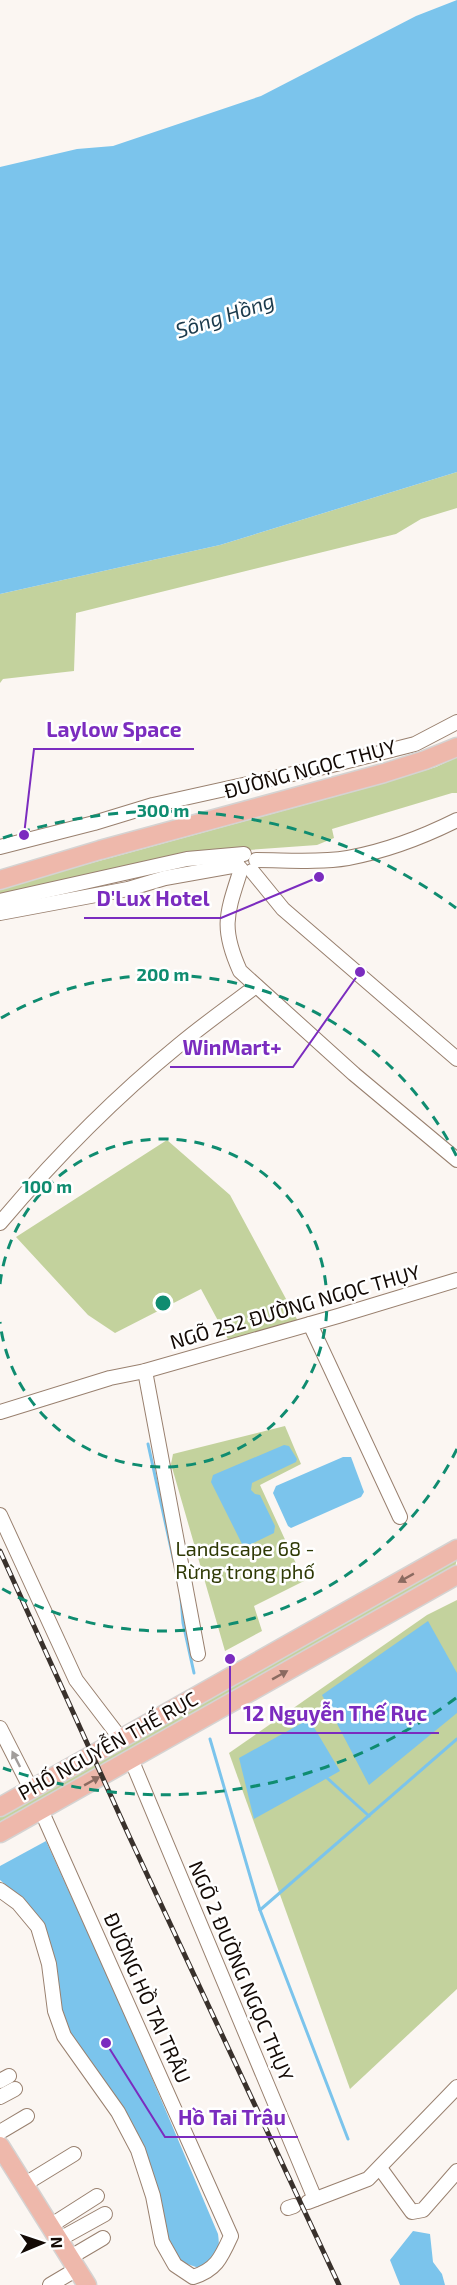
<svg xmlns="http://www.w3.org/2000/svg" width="457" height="2285" viewBox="0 0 457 2285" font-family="'Exo 2',sans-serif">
<rect width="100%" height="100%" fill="#fbf6f2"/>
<g fill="#c3d29d">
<path d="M 457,472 L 457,508 L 421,519 L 396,534 L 76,613 L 74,671 L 3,679 L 0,683 L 0,594 L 220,545 Z"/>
<path d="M 457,757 L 457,793 L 452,793 L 332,829 L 334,838 L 317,845 L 221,852 L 0,896 L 0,888 L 370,787 L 436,767 Z"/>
<path d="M 167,1140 L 230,1195 L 299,1323 L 230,1343 L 201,1289 L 115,1333 L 88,1315 L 16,1237 Z"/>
<path d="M 285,1426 L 301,1464 L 260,1485 L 304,1581 L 254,1606 L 262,1631 L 225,1651 L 171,1464 L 173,1454 Z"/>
<path d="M 457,1559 L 455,1567 L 0,1823 L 0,1816 Z"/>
<path d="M 457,1600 L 457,1989 L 350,2089 L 229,1753 L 427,1615 Z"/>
</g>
<g fill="#7bc4ec">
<path d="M 457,0 L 457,472 L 220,545 L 0,594 L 0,167 L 77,149 L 113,146 L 261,96 L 416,16 Z"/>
<path d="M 284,1445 L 289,1446 L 297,1459 L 296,1462 L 252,1483 L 251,1490 L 255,1494 L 260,1495 L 275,1526 L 274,1533 L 247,1546 L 242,1544 L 211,1482 L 213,1475 Z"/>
<path d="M 343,1457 L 351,1457 L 364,1492 L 361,1497 L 291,1528 L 288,1526 L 273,1493 L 276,1486 Z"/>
<path d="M 428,1621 L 457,1673 L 457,1713 L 369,1785 L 322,1695 Z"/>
<path d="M 309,1719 L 340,1771 L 254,1819 L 239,1758 Z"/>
<path d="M 46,1841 L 127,2019 L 218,2234 C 221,2255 216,2256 199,2268 L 178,2261 L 169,2245 L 151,2176 L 66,2030 L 38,1917 L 28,1904 L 0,1880 L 0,1866 Z"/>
<path d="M 413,2231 L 430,2234 L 433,2262 L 442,2274 L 445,2285 L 400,2285 L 390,2260 Z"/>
</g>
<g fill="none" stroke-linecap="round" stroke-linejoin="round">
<g stroke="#7bc4ec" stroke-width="3">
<path d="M 148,1444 L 174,1562"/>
<path d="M 181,1598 L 183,1623 L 194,1673"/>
<path d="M 210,1739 L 260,1910 L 348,2139"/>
<path d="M 327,1778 L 369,1816"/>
<path d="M 260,1910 L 457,1739"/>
</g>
<g stroke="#99806f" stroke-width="16">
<g id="minor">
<path d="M 0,847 L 94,823 L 153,805 L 324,767 L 415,744 L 457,722"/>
<path d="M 256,860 C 286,860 318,863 348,858 C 386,851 423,837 457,820"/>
<path d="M 241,869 C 227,913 220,927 240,971 L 354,1074 L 457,1160"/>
<path d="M 252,871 L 283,909 L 457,1059"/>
<path d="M 0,901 L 187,859 L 244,854"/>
<path d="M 0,913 L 128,889 L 165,878 L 238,865"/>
<path d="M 0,1223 C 54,1159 114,1098 179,1045 C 204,1024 230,1006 256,986"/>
<path d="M 310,1324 L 400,1517"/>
<path d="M 145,1371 L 198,1654"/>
<path d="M 0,1412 L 110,1378 L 145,1371 L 338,1316 L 457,1280"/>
<path d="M 0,1515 L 76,1680 L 121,1739"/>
<path d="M 0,1728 L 31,1789"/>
<path d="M 131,1759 L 315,2199"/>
<path d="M 0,1890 L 18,1903 L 38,1927 L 49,1964 L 55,2011 L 64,2036 L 118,2112 L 138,2150 L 153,2196 L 162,2242 L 175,2265 L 193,2277 C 216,2270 221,2258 231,2236 L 41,1810"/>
<path d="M 0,2081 L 9,2076"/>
<path d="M 0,2097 L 15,2089"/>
<path d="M 0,2132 L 27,2116"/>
<path d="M 380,2168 L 412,2212 L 423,2210 L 457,2171"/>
<path d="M 25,2184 L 74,2154"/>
<path d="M 308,2202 L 368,2179 L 457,2087"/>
<path d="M 288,2208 L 294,2206"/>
<path d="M 50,2226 L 97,2196"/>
<path d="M 58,2240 L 105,2214"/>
<path d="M 69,2258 L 103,2238"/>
<path d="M 50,2285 L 77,2269"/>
</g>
</g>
<g stroke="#d5d3d2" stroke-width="21">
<g id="major">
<path d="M 0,880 L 100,850 L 384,773 L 425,760 L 457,747"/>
<path d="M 0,1807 L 457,1549"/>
<path d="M 0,1833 L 457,1575"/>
<path d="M 0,2146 L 87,2285"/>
</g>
</g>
<use href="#minor" stroke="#fff" stroke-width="14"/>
<use href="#major" stroke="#eeb8ab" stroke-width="18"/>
<g stroke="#39312c" stroke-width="5">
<path id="rail" d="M 0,1551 L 130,1838 L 339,2285"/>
</g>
<use href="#rail" stroke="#fff" stroke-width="3" stroke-dasharray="9" stroke-linecap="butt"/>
</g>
<defs><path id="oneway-solid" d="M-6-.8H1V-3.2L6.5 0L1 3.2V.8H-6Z" transform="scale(1.5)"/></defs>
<g fill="#8b6a60">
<use href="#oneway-solid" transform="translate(406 1578) rotate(151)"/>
<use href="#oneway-solid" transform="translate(280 1675) rotate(-29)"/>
<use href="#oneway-solid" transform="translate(92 1781) rotate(-29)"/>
</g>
<use fill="#a19d9b" href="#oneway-solid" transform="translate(16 1759) rotate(-117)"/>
<g fill="none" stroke="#0f8c70" stroke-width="3" stroke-dasharray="10 8">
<path d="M0 1284A164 164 0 1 1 0 1322"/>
<path d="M457 1449A328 328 0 0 1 1 1588M1 1018A328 328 0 0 1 457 1157"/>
<path d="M456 1698A492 492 0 0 1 3 1768M3 838A492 492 0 0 1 456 908"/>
</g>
<g text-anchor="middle" stroke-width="5" stroke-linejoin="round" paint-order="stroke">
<g font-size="20" fill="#130a05" stroke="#fff">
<text transform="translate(310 769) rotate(-15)" y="7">ĐƯỜNG NGỌC THỤY</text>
<text transform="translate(295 1307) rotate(-16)" y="7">NGÕ 252 ĐƯỜNG NGỌC THỤY</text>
<text transform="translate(108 1746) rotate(-29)" y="7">PHỐ NGUYỄN THẾ RỤC</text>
<text transform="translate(241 1971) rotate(67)" y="7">NGÕ 2 ĐƯỜNG NGỌC THỤY</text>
<text transform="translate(147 1998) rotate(66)" y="7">ĐƯỜNG HỒ TAI TRÂU</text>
</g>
<g font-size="20" fill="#2e3904" stroke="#fff">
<text x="245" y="1556">Landscape 68 -<tspan x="245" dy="23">Rừng trong phố</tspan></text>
</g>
<g font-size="21" font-style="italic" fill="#1b3b4d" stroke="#fff">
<text transform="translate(225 316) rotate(-18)" y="7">Sông Hồng</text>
</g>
</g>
<circle cx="163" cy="1303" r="9" fill="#0f8c70" stroke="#fff" stroke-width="3"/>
<g font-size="18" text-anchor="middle" font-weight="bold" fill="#0f8c70" stroke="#fff" stroke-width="5" stroke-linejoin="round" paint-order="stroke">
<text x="163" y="817">300 m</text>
<text x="163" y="981">200 m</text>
<text x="47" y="1193">100 m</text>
</g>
<path fill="none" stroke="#7b2cbf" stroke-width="2" d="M24 835L34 749H194M319 877L221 918H84M360 972L293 1067H170M230 1659L230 1733H439M106 2043L165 2137H298"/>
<g fill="#7b2cbf" stroke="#fff" stroke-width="2">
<circle cx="24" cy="835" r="6"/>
<circle cx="319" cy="877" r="6"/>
<circle cx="360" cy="972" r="6"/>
<circle cx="230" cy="1659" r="6"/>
<circle cx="106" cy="2043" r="6"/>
</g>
<g font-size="21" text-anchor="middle" font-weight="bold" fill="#7b2cbf" stroke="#fff" stroke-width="5" stroke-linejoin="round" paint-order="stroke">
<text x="114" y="737">Laylow Space</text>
<text x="153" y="906">D'Lux Hotel</text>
<text x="232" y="1055">WinMart+</text>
<text x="335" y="1721">12 Nguyễn Thế Rục</text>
<text x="232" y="2125">Hồ Tai Trâu</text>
</g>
<g transform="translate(42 2243) rotate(88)" stroke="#ffffff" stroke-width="4.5" paint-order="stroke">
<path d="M0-4.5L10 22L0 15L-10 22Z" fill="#130a05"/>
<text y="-9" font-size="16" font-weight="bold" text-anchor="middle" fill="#130a05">N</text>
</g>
</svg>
